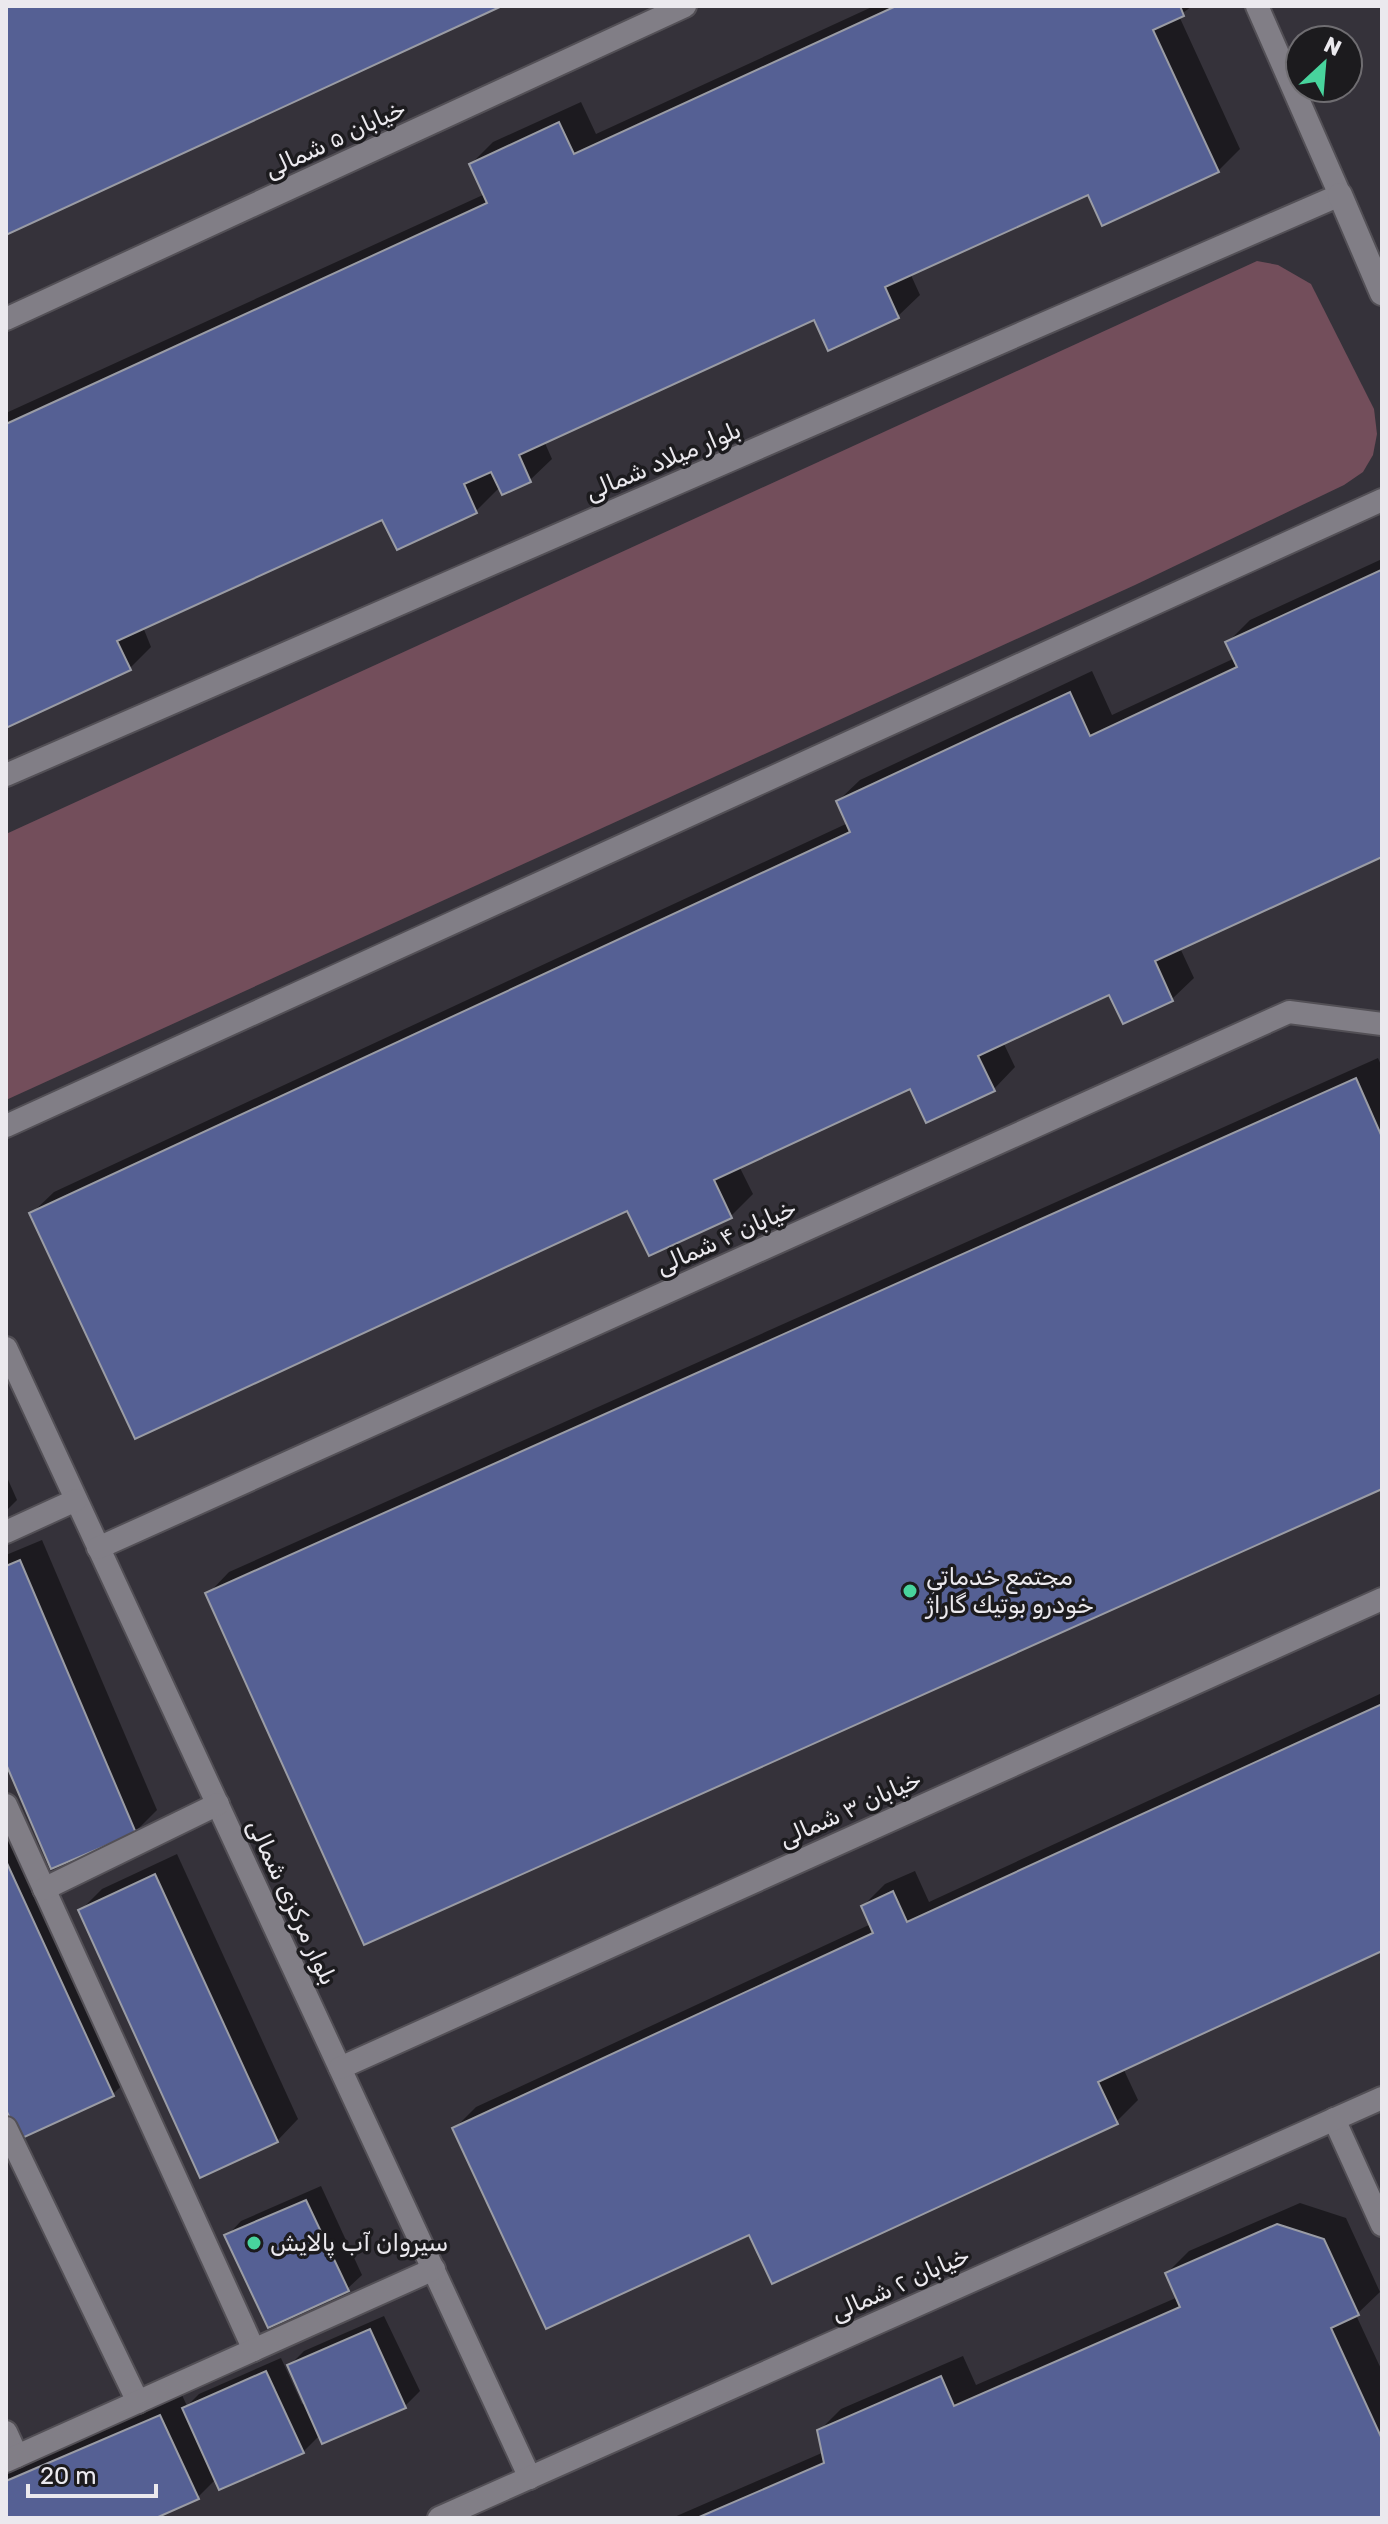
<svg xmlns="http://www.w3.org/2000/svg" width="1388" height="2524" viewBox="0 0 1388 2524" font-family="Rubik,'Noto Naskh Arabic',sans-serif">
<rect width="100%" height="100%" fill="#35323a"/>
<path fill="#734e5b" d="M 1257,261 L 1278,265 L 1311,284 L 1374,409 L 1377,434 L 1373,455 L 1363,472 L 1344,485 L 1135,585 L 6,1100 L 6,834 Z"/>
<g fill="#0007">
<path d="M 874,6 L 1192,6 L 1179,16 L 1240,149 L 1218,171 L 1089,192 L 910,273 L 920,295 L 898,316 L 815,317 L 544,441 L 552,459 L 530,480 L 500,487 L 476,511 L 398,548 L 383,517 L 143,627 L 151,647 L 130,668 L 6,726 L 6,413 L 485,194 L 471,164 L 493,142 L 581,102 L 596,134 Z"/>
<path d="M 1382,559 L 1382,855 L 1180,948 L 1194,978 L 1172,999 L 1110,993 L 1003,1042 L 1015,1067 L 994,1089 L 911,1086 L 739,1166 L 753,1194 L 731,1216 L 628,1208 L 32,1213 L 54,1192 L 848,823 L 838,801 L 860,780 L 1092,671 L 1112,715 L 1235,658 L 1228,642 L 1250,620 Z"/>
<path d="M 1378,1058 L 1382,1067 L 1382,1487 L 208,1594 L 229,1572 Z"/>
<path d="M 6,1475 L 17,1500 L 6,1511 Z"/>
<path d="M 42,1540 L 157,1810 L 135,1832 L 6,1759 L 6,1555 Z"/>
<path d="M 1382,1693 L 1382,1949 L 1123,2068 L 1138,2100 L 1116,2122 L 750,2233 L 454,2129 L 476,2107 L 871,1924 L 863,1906 L 885,1884 L 915,1871 L 929,1902 Z"/>
<path d="M 6,1805 L 135,2073 L 113,2094 L 6,2105 Z"/>
<path d="M 177,1854 L 298,2119 L 277,2141 L 80,1911 L 102,1889 Z"/>
<path d="M 321,2186 L 362,2275 L 347,2289 L 227,2236 L 241,2221 Z"/>
<path d="M 1300,2203 L 1346,2218 L 1380,2292 L 1356,2315 L 1382,2371 L 1382,2518 L 672,2518 L 824,2452 L 819,2431 L 841,2409 L 963,2356 L 976,2385 L 1178,2297 L 1167,2273 L 1189,2251 Z"/>
<path d="M 384,2316 L 420,2391 L 405,2406 L 320,2435 L 303,2452 L 216,2479 L 198,2497 L 151,2518 L 6,2518 L 6,2470 L 182,2395 L 187,2406 L 199,2394 L 281,2358 L 302,2404 L 306,2402 L 290,2365 L 304,2351 Z"/>
</g>
<g fill="#556094" stroke="#9a9ca5" stroke-width="2">
<path d="M 6,6 L 502,6 L 6,235 Z"/>
<path d="M 896,6 L 1180,6 L 1184,16 L 1153,30 L 1219,172 L 1102,226 L 1088,195 L 885,287 L 899,318 L 828,351 L 814,320 L 519,455 L 531,482 L 502,495 L 491,472 L 464,484 L 477,513 L 397,550 L 382,520 L 117,641 L 131,670 L 6,728 L 6,424 L 487,203 L 469,164 L 559,122 L 574,154 Z"/>
<path d="M 1381,570 L 1382,857 L 1155,961 L 1173,1001 L 1123,1024 L 1109,995 L 978,1056 L 995,1091 L 926,1123 L 910,1089 L 714,1180 L 732,1218 L 649,1256 L 627,1211 L 135,1439 L 29,1213 L 850,832 L 836,801 L 1070,692 L 1090,736 L 1237,667 L 1225,642 Z"/>
<path d="M 1356,1078 L 1382,1137 L 1382,1489 L 364,1945 L 205,1593 Z"/>
<path d="M 20,1560 L 136,1833 L 51,1869 L 6,1764 L 6,1566 Z"/>
<path d="M 1382,1704 L 1382,1951 L 1098,2082 L 1118,2124 L 772,2284 L 749,2235 L 546,2329 L 452,2128 L 873,1933 L 861,1906 L 893,1891 L 907,1922 Z"/>
<path d="M 6,1861 L 114,2096 L 20,2139 L 6,2110 Z"/>
<path d="M 155,1874 L 278,2142 L 200,2178 L 78,1910 Z"/>
<path d="M 306,2200 L 349,2291 L 268,2328 L 224,2235 Z"/>
<path d="M 1277,2224 L 1324,2239 L 1359,2315 L 1331,2328 L 1382,2439 L 1382,2518 L 697,2518 L 824,2463 L 817,2430 L 941,2376 L 954,2406 L 1180,2307 L 1165,2273 Z"/>
<path d="M 370,2329 L 406,2408 L 322,2444 L 287,2365 Z"/>
<path d="M 266,2371 L 304,2453 L 219,2490 L 182,2408 Z"/>
<path d="M 160,2415 L 199,2499 L 156,2518 L 6,2518 L 6,2481 Z"/>
</g>
<g fill="none" stroke-linecap="round" stroke-linejoin="round">
<g stroke="#535056" stroke-width="26">
<g id="lane">
<path d="M 6,319 L 685,6"/>
<path d="M 6,775 L 1340,195 L 1257,6"/>
<path d="M 6,1126 L 1382,500"/>
<path d="M 6,1348 L 530,2478"/>
<path d="M 6,1532 L 76,1500"/>
<path d="M 98,1548 L 1289,1012 L 1382,1024"/>
<path d="M 6,1805 L 254,2350"/>
<path d="M 44,1889 L 218,1804"/>
<path d="M 340,2068 L 1382,1599"/>
<path d="M 1334,2119 L 1382,2225"/>
<path d="M 6,2128 L 138,2402"/>
<path d="M 6,2432 L 17,2456"/>
<path d="M 6,2461 L 434,2269"/>
<path d="M 439,2518 L 1382,2098"/>
</g>
</g>
<g stroke="#535056" stroke-width="28">
<path id="street" d="M 1340,195 L 1382,293"/>
</g>
<use href="#lane" stroke="#817e86" stroke-width="22"/>
<use href="#street" stroke="#817e86" stroke-width="24"/>
</g>
<g fill="#48d49d" stroke="#1c1b1e" stroke-width="3">
<circle cx="910" cy="1591" r="8"/>
<circle cx="254" cy="2243" r="8"/>
</g>
<g text-anchor="middle" stroke-width="7" stroke-linejoin="round" paint-order="stroke">
<g font-size="24" fill="#ebe9ee" stroke="#1c1b1e">
<text transform="translate(335 139) rotate(-25)" y="8">خیابان ۵ شمالی</text>
<text transform="translate(663 461) rotate(-23)" y="8">بلوار میلاد شمالی</text>
<text transform="translate(726 1237) rotate(-24)" y="8">خیابان ۴ شمالی</text>
<text transform="translate(850 1809) rotate(-24)" y="8">خیابان ۳ شمالی</text>
<text transform="translate(292 1902) rotate(65)" y="8">بلوار مرکزی شمالی</text>
<text transform="translate(900 2284) rotate(-24)" y="8">خیابان ۲ شمالی</text>
</g>
<g font-size="24" fill="#ebe9ee" stroke="#1c1b1e" text-anchor="start">
<text x="926" y="1585">مجتمع خدماتي<tspan x="926" dy="28">خودرو بوتيك گاراژ</tspan></text>
<text x="270" y="2251">سیروان آب پالایش</text>
</g>
</g>
<rect width="1388" height="2524" fill="none" stroke="#ebe9ee" stroke-width="16"/>
<g transform="translate(1324 64) rotate(26)"><circle r="38" fill="#1c1b1e" stroke="#6f6d71" stroke-width="2"/>
<path d="M0-6L14 30L0 20L-14 30Z" fill="#48d49d"/>
<text y="-12" font-size="22" font-weight="bold" text-anchor="middle" fill="#ebe9ee">N</text>
</g>
<path d="M28 2484v12h128v-12" fill="none" stroke="#ebe9ee" stroke-width="4"/>
<text x="40" y="2484" font-size="24" fill="#ebe9ee" stroke="#1c1b1e" stroke-width="6" paint-order="stroke">20 m</text>
</svg>
